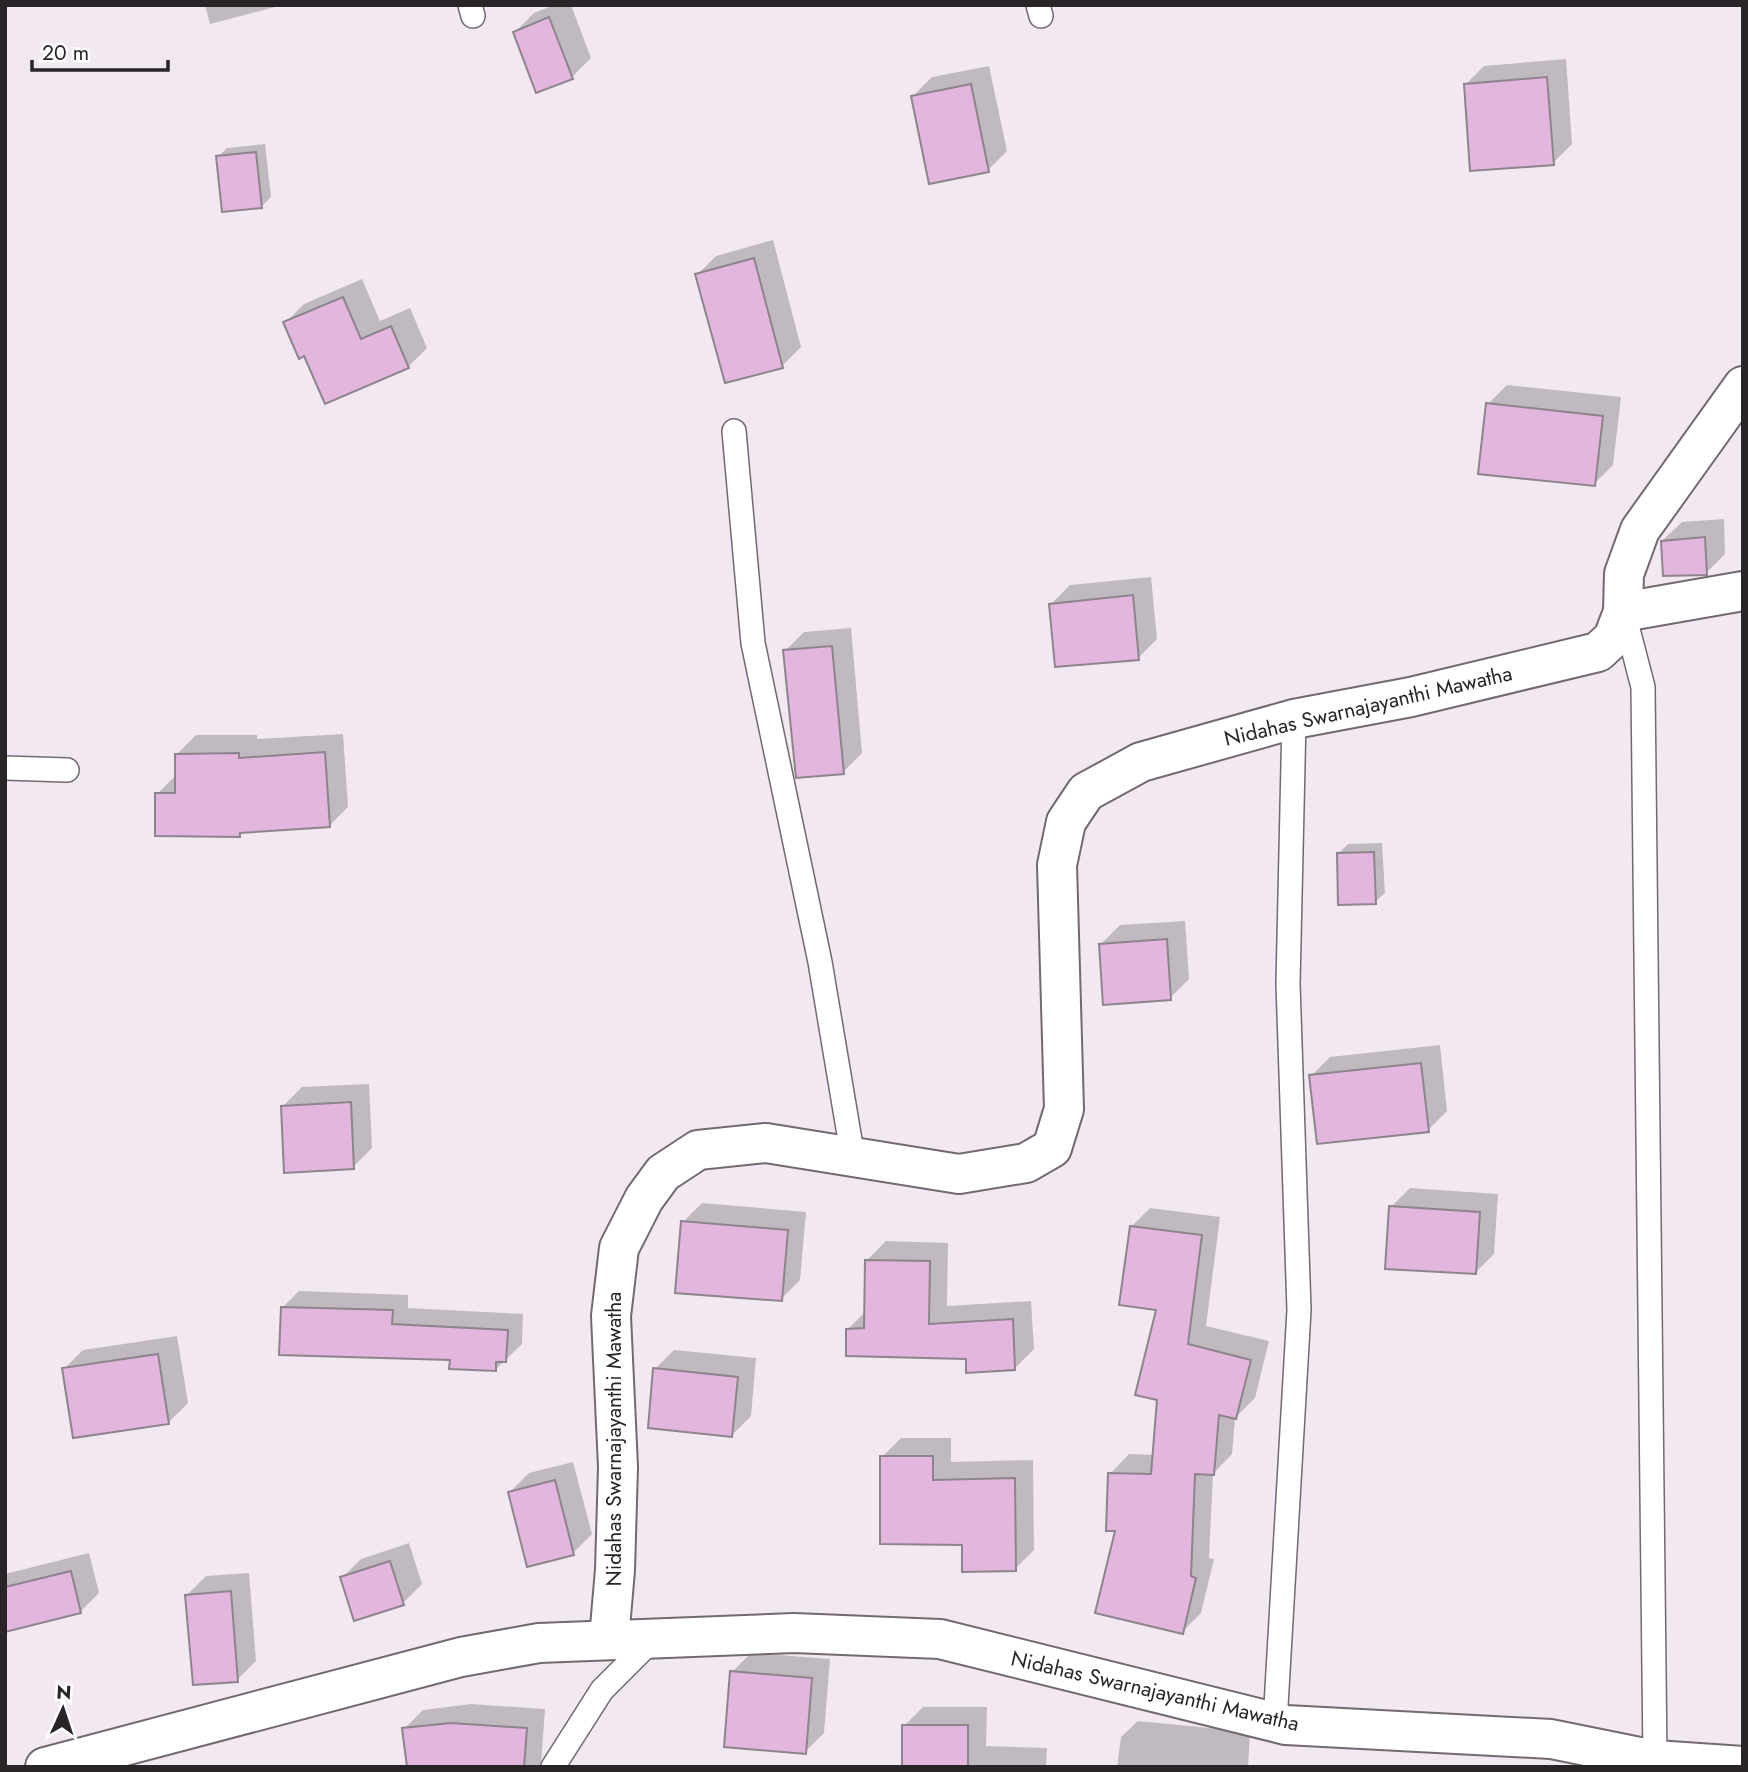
<svg xmlns="http://www.w3.org/2000/svg" width="1748" height="1772" viewBox="0 0 1748 1772" font-family="Jost,sans-serif">
<rect width="100%" height="100%" fill="#f2e8f1"/>
<g fill="#0003">
<path d="M 205,5 L 283,5 L 210,24 Z"/>
<path d="M 554,5 L 571,5 L 591,58 L 572,77 L 515,32 L 534,13 Z"/>
<path d="M 1566,59 L 1572,144 L 1553,163 L 1465,85 L 1484,66 Z"/>
<path d="M 989,66 L 1007,151 L 988,170 L 913,96 L 932,77 Z"/>
<path d="M 265,144 L 271,197 L 262,206 L 218,157 L 227,148 Z"/>
<path d="M 773,240 L 801,347 L 782,366 L 697,275 L 716,256 Z"/>
<path d="M 362,279 L 380,321 L 410,308 L 427,348 L 408,367 L 305,354 L 285,323 L 304,304 Z"/>
<path d="M 1507,385 L 1621,397 L 1613,465 L 1594,484 L 1488,404 Z"/>
<path d="M 1724,519 L 1725,554 L 1706,573 L 1662,541 L 1682,522 Z"/>
<path d="M 1151,577 L 1157,639 L 1138,658 L 1051,604 L 1070,585 Z"/>
<path d="M 851,628 L 862,753 L 843,772 L 785,651 L 804,632 Z"/>
<path d="M 343,734 L 348,807 L 329,826 L 244,831 L 239,835 L 157,794 L 176,775 L 177,754 L 196,735 L 257,735 L 257,739 Z"/>
<path d="M 1382,843 L 1385,893 L 1375,902 L 1338,854 L 1348,844 Z"/>
<path d="M 1185,921 L 1189,979 L 1170,998 L 1101,944 L 1120,925 Z"/>
<path d="M 1440,1045 L 1447,1111 L 1428,1130 L 1311,1076 L 1330,1057 Z"/>
<path d="M 369,1084 L 372,1148 L 353,1167 L 283,1106 L 302,1087 Z"/>
<path d="M 1410,1188 L 1498,1194 L 1494,1254 L 1475,1273 L 1391,1207 Z"/>
<path d="M 702,1203 L 806,1212 L 800,1280 L 781,1299 L 683,1222 Z"/>
<path d="M 1150,1208 L 1220,1217 L 1206,1326 L 1269,1341 L 1255,1398 L 1235,1418 L 1232,1454 L 1213,1474 L 1209,1558 L 1214,1559 L 1201,1613 L 1182,1632 L 1117,1529 L 1110,1474 L 1129,1454 L 1155,1455 L 1159,1399 L 1158,1308 L 1131,1227 Z"/>
<path d="M 886,1241 L 948,1243 L 947,1306 L 1031,1301 L 1034,1349 L 1015,1368 L 848,1329 L 866,1311 L 867,1260 Z"/>
<path d="M 299,1291 L 408,1295 L 408,1308 L 523,1314 L 522,1344 L 495,1370 L 283,1307 Z"/>
<path d="M 177,1336 L 188,1403 L 169,1422 L 64,1369 L 83,1350 Z"/>
<path d="M 674,1350 L 756,1358 L 751,1416 L 732,1435 L 655,1369 Z"/>
<path d="M 901,1438 L 951,1438 L 951,1462 L 1033,1460 L 1034,1550 L 1015,1569 L 963,1543 L 882,1457 Z"/>
<path d="M 573,1462 L 592,1534 L 573,1553 L 510,1492 L 529,1473 Z"/>
<path d="M 409,1543 L 422,1584 L 403,1603 L 355,1619 L 342,1578 L 361,1559 Z"/>
<path d="M 89,1553 L 99,1593 L 80,1612 L 5,1630 L 5,1574 Z"/>
<path d="M 249,1573 L 256,1661 L 237,1680 L 187,1595 L 206,1576 Z"/>
<path d="M 751,1653 L 830,1659 L 824,1733 L 805,1752 L 732,1672 Z"/>
<path d="M 471,1704 L 545,1709 L 541,1765 L 409,1767 L 404,1729 L 423,1710 Z"/>
<path d="M 923,1707 L 987,1707 L 986,1746 L 1047,1748 L 1046,1767 L 903,1767 L 904,1726 Z"/>
<path d="M 1138,1721 L 1250,1732 L 1248,1767 L 1117,1767 L 1121,1737 Z"/>
</g>
<g fill="#e3b6de" stroke="#8d848c" stroke-width="2">
<path d="M 549,17 L 573,79 L 536,93 L 513,32 Z"/>
<path d="M 1547,77 L 1554,165 L 1470,171 L 1464,84 Z"/>
<path d="M 971,84 L 989,172 L 929,184 L 911,96 Z"/>
<path d="M 256,152 L 262,208 L 222,212 L 216,156 Z"/>
<path d="M 754,258 L 783,368 L 725,383 L 695,274 Z"/>
<path d="M 343,297 L 361,339 L 391,326 L 409,368 L 325,404 L 304,356 L 299,359 L 283,322 Z"/>
<path d="M 1486,403 L 1603,416 L 1595,486 L 1478,474 Z"/>
<path d="M 1705,537 L 1707,575 L 1663,576 L 1661,541 Z"/>
<path d="M 1133,595 L 1139,660 L 1055,667 L 1049,604 Z"/>
<path d="M 832,646 L 844,774 L 796,778 L 783,650 Z"/>
<path d="M 325,752 L 330,827 L 240,833 L 240,837 L 155,836 L 155,793 L 175,793 L 175,754 L 239,753 L 239,758 Z"/>
<path d="M 1374,852 L 1376,904 L 1338,905 L 1337,853 Z"/>
<path d="M 1167,939 L 1171,1000 L 1103,1005 L 1099,944 Z"/>
<path d="M 1421,1063 L 1429,1132 L 1317,1144 L 1309,1075 Z"/>
<path d="M 351,1102 L 354,1169 L 284,1173 L 281,1106 Z"/>
<path d="M 1389,1206 L 1480,1212 L 1476,1274 L 1385,1269 Z"/>
<path d="M 681,1221 L 788,1230 L 782,1301 L 675,1293 Z"/>
<path d="M 1130,1226 L 1202,1235 L 1188,1344 L 1251,1360 L 1236,1419 L 1219,1415 L 1214,1475 L 1195,1474 L 1191,1576 L 1196,1578 L 1183,1634 L 1095,1613 L 1115,1531 L 1106,1531 L 1108,1473 L 1151,1474 L 1157,1400 L 1135,1395 L 1156,1310 L 1119,1305 Z"/>
<path d="M 865,1260 L 930,1261 L 929,1324 L 1013,1319 L 1015,1370 L 966,1373 L 966,1359 L 846,1356 L 846,1329 L 864,1328 Z"/>
<path d="M 281,1307 L 393,1310 L 392,1324 L 508,1330 L 506,1362 L 496,1362 L 496,1371 L 449,1369 L 450,1360 L 279,1355 Z"/>
<path d="M 158,1354 L 169,1424 L 73,1438 L 62,1368 Z"/>
<path d="M 653,1368 L 738,1377 L 732,1437 L 648,1428 Z"/>
<path d="M 880,1456 L 933,1456 L 933,1480 L 1015,1478 L 1016,1571 L 962,1572 L 962,1545 L 880,1544 Z"/>
<path d="M 555,1480 L 574,1555 L 527,1567 L 508,1492 Z"/>
<path d="M 390,1561 L 404,1605 L 354,1621 L 340,1577 Z"/>
<path d="M 71,1571 L 81,1613 L 5,1632 L 5,1587 Z"/>
<path d="M 231,1591 L 238,1682 L 193,1685 L 185,1595 Z"/>
<path d="M 730,1671 L 812,1678 L 806,1754 L 724,1747 Z"/>
<path d="M 451,1723 L 527,1728 L 524,1767 L 407,1767 L 402,1728 Z"/>
<rect x="902" y="1725" width="66" height="42"/>
</g>
<g fill="none" stroke-linecap="round" stroke-linejoin="round">
<g stroke="#726971" stroke-width="26">
<g id="lane">
<path d="M 470,5 L 473,16"/>
<path d="M 1038,5 L 1041,16"/>
<path d="M 734,431 L 753,643 L 820,962 L 853,1158"/>
<path d="M 1624,614 L 1643,687 L 1655,1760"/>
<path d="M 5,768 L 67,770"/>
<path d="M 1275,1723 L 1299,1310 L 1288,984 L 1294,719"/>
<path d="M 553,1767 L 602,1690 L 653,1639"/>
</g>
</g>
<g stroke="#726971" stroke-width="42">
<g id="street">
<path d="M 1623,612 L 1743,591"/>
<path d="M 609,1639 L 615,1570 L 618,1467 L 611,1316 L 619,1248 L 644,1199 L 663,1173 L 698,1150 L 766,1143 L 959,1174 L 1026,1163 L 1052,1148 L 1064,1109 L 1057,865 L 1066,822 L 1086,792 L 1141,762 L 1294,719 L 1411,697 L 1598,652 L 1613,638 L 1623,612 L 1624,574 L 1640,530 L 1743,386"/>
<path d="M 45,1767 L 461,1657 L 539,1643 L 794,1633 L 940,1639 L 1286,1725 L 1551,1739 L 1655,1760 L 1743,1766"/>
</g>
</g>
<use href="#lane" stroke="#fff" stroke-width="23"/>
<use href="#street" stroke="#fff" stroke-width="38"/>
</g>
<g text-anchor="middle" stroke-width="5" stroke-linejoin="round" paint-order="stroke">
<g font-size="21" fill="#282427" stroke="#fff">
<text transform="translate(1368 706) rotate(-13)" y="7">Nidahas Swarnajayanthi Mawatha</text>
<text transform="translate(614 1439) rotate(-90)" y="7">Nidahas Swarnajayanthi Mawatha</text>
<text transform="translate(1155 1691) rotate(13)" y="7">Nidahas Swarnajayanthi Mawatha</text>
</g>
</g>
<rect width="1748" height="1772" fill="none" stroke="#282427" stroke-width="14"/>
<g transform="translate(63 1709) rotate(3)" stroke="#ffffff" stroke-width="5" paint-order="stroke">
<path d="M0-5L12 26L0 18L-12 26Z" fill="#282427"/>
<text y="-10" font-size="19" font-weight="bold" text-anchor="middle" fill="#282427">N</text>
</g>
<path d="M32 60v10h136v-10" fill="none" stroke="#282427" stroke-width="3.5"/>
<text x="42" y="60" font-size="21" fill="#282427" stroke="#ffffff" stroke-width="5" paint-order="stroke">20 m</text>
</svg>
